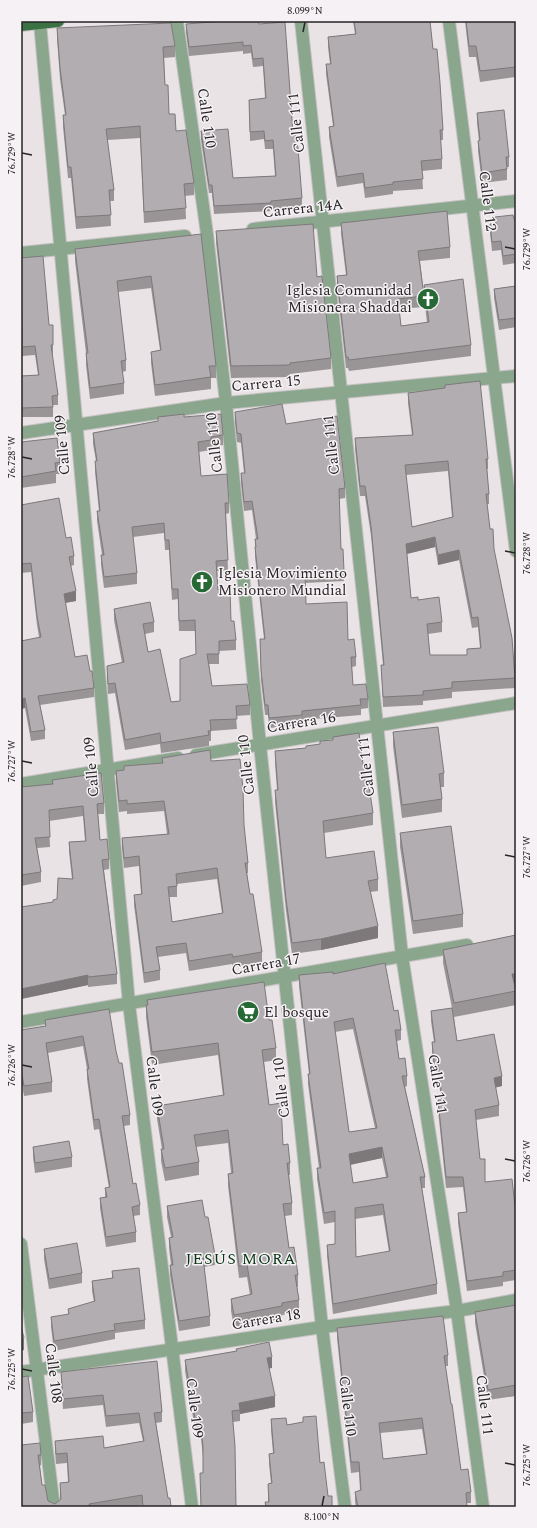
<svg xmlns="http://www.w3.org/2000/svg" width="537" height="1528" viewBox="0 0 537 1528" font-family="Spectral,serif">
<rect width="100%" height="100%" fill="#e9e3e6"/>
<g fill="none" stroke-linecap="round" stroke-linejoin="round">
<g stroke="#c6c1c3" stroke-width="14">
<g id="street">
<path d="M 177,21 L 207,234 L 226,403 L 260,745 L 322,1327 L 345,1507"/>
<path d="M 301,21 L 402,956 L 457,1311 L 483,1507"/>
<path d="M 449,21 L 516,551"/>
<path d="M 40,23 L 129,1004 L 192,1507"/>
<path d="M 253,229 L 516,201"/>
<path d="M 21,253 L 185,236"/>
<path d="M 21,433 L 226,403 L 516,376"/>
<path d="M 196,755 L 516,703"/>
<path d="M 21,784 L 178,758"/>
<path d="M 21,1022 L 467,945"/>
<path d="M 21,1244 L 54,1507"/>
<path d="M 21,1372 L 322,1327 L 457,1311 L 516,1300"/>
</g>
</g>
<g stroke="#c6c1c3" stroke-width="14">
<path id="primary" d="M 21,25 L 58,21"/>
</g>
<use href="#street" stroke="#8aa78d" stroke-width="12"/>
<use href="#primary" stroke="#3b7244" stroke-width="12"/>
</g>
<g fill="#999597" fill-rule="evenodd">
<path d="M 353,21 L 430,21 L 433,49 L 443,130 L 443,140 L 440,140 L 442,159 L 442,169 L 422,171 L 423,189 L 393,191 L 393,194 L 365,198 L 363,183 L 337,187 L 329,137 L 329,127 L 333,126 L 326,74 L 326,64 L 330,64 L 328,47 L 328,37 L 355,34 Z"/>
<path d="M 465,21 L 516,21 L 516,77 L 480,82 L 476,57 L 469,57 Z"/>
<path d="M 186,24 L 259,24 L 293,133 L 302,198 L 302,206 L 271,210 L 271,211 L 214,214 L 212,193 L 209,193 L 201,140 L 201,131 L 233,178 L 275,176 L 273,149 L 265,149 L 264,139 L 250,141 L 249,100 L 265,98 L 263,66 L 253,67 L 251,53 L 243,54 L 243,51 L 189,56 L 186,32 Z"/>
<path d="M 57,28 L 175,46 L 175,57 L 164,58 L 165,85 L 169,114 L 176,131 L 194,183 L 194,195 L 185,196 L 186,219 L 144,223 L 140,138 L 107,140 L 114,190 L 114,201 L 110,201 L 111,226 L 76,229 L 71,178 L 68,178 L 63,127 L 63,115 L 65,115 L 60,79 L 57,39 Z"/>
<path d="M 477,113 L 509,157 L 509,167 L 507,167 L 507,180 L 482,183 L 478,151 L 478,141 L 479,141 L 477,123 Z"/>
<path d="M 495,217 L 516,219 L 516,263 L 503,265 L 501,250 L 492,251 L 490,233 L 490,224 L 495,224 Z"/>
<path d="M 341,223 L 450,247 L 450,258 L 420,261 L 424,294 L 424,285 L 471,345 L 471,356 L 349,371 L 348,368 L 346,368 L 337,286 L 337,276 L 346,275 L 341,234 ZM 424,297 L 427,323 L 401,326 L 399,309 L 424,307 Z"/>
<path d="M 216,231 L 317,277 L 331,358 L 331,369 L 290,374 L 290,377 L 231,378 L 216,243 Z"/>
<path d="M 201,234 L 216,366 L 216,378 L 211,378 L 211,389 L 155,396 L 151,363 L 151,352 L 160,350 L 151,288 L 118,292 L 126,360 L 126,371 L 122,372 L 124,383 L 124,394 L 90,399 L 86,365 L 86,353 L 75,261 L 75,249 Z"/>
<path d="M 21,258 L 49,325 L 53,345 L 53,355 L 52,355 L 58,395 L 58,405 L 53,405 L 53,417 L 21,417 L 21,376 L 38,375 L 35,355 L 22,356 L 21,339 Z"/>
<path d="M 516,286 L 516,327 L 499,330 L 494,298 L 494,289 Z"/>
<path d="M 445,385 L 488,459 L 488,469 L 487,469 L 489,494 L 489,504 L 487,504 L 490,529 L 494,549 L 515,678 L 515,688 L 452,692 L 452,698 L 423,701 L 423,705 L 383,707 L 381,665 L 383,665 L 371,536 L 365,496 L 360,496 L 355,449 L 355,438 L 412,435 L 408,403 L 408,393 L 445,388 ZM 448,471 L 452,517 L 412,527 L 406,475 ZM 435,547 L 438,565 L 459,560 L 472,628 L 478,627 L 480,648 L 467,649 L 467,655 L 430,655 L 428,634 L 442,632 L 442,622 L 418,600 L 411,598 L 407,554 Z"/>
<path d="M 235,412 L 286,424 L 345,488 L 345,498 L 339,499 L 341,549 L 344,571 L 344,581 L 305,583 L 306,604 L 348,640 L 356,657 L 356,666 L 352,667 L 353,685 L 368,699 L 368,708 L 361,709 L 361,715 L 302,720 L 302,725 L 269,728 L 268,715 L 265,715 L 261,680 L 260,639 L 264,639 L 255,557 L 255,539 L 256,539 L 252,510 L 244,511 L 241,483 L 241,473 L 244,473 L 241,443 L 237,442 L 235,422 Z"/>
<path d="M 158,417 L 184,417 L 223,435 L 223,445 L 211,447 L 211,450 L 199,452 L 201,476 L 229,503 L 229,513 L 226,514 L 228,570 L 217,571 L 218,590 L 231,621 L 236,640 L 236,650 L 219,651 L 219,664 L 209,664 L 212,686 L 250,705 L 250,715 L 236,716 L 237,729 L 211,731 L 211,741 L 209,741 L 209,746 L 161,753 L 160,744 L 125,750 L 115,693 L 108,694 L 107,677 L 107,666 L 122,663 L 114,620 L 114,609 L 154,622 L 154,632 L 145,634 L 148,652 L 171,702 L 180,701 L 196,654 L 195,631 L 179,631 L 178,599 L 172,600 L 169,550 L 165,550 L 164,533 L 133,537 L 137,573 L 137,584 L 104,588 L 101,565 L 101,555 L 102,555 L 97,521 L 97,511 L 99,511 L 95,472 L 95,461 L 96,461 L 93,444 L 93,433 L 158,421 Z"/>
<path d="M 21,442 L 60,462 L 60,474 L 56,474 L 56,483 L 21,488 Z"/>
<path d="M 21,505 L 66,538 L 74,556 L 74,565 L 71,566 L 76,601 L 65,603 L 75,657 L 90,671 L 94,688 L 94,697 L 40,705 L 45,730 L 45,739 L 31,741 L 25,708 L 21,709 L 39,637 L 37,625 L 31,572 L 21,573 Z"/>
<path d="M 393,732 L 444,773 L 444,787 L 441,787 L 442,799 L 442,812 L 402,818 L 393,746 Z"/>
<path d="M 333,737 L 366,786 L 373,813 L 373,825 L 324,833 L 326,858 L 378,879 L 378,891 L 370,892 L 378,938 L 321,950 L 292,954 L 286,911 L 275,802 L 275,790 L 277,790 L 275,763 L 275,751 L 306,748 L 320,744 L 333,740 Z"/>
<path d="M 162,758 L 211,761 L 244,825 L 248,863 L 248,873 L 247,873 L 250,894 L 262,952 L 262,962 L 233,967 L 232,964 L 189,971 L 186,953 L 158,957 L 160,970 L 160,980 L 144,983 L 134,905 L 134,895 L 141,894 L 139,866 L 124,868 L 122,848 L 122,838 L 167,834 L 164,811 L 127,814 L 127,811 L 119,812 L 116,781 L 116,771 L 162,763 ZM 217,879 L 222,913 L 172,922 L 169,897 L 177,897 L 177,884 Z"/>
<path d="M 52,780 L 104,803 L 104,814 L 98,814 L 100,840 L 109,859 L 109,869 L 104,870 L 117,974 L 117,984 L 88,987 L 88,985 L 21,999 L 21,907 L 53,902 L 57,899 L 72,879 L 69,852 L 69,842 L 85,841 L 83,816 L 49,821 L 50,847 L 37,848 L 41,872 L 41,882 L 21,886 L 21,787 L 52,784 Z"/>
<path d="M 400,833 L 463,914 L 463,927 L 413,934 L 400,847 Z"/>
<path d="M 516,935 L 516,987 L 515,988 L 516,991 L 516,1005 L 454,1017 L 457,1041 L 502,1086 L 495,1087 L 499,1105 L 499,1116 L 476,1120 L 480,1159 L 485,1182 L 516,1206 L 516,1280 L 503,1282 L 503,1286 L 467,1291 L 458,1223 L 458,1213 L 466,1212 L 463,1187 L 446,1188 L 438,1110 L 438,1100 L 441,1100 L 438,1072 L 434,1072 L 432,1053 L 432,1042 L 434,1042 L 431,1021 L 431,1011 L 452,1008 L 443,963 L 443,950 Z"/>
<path d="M 333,974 L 394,1011 L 401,1030 L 401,1040 L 397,1041 L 399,1059 L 407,1076 L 407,1086 L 405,1087 L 425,1177 L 425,1188 L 422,1188 L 437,1284 L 437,1294 L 333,1314 L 327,1256 L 327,1245 L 335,1244 L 335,1222 L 324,1224 L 317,1179 L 317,1168 L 319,1168 L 308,1084 L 308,1074 L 309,1074 L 299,986 L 299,975 ZM 353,1029 L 375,1128 L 349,1132 L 335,1032 ZM 382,1158 L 386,1177 L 353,1183 L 350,1165 ZM 383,1215 L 389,1252 L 356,1257 L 355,1219 Z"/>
<path d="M 147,1000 L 269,1020 L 276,1048 L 276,1060 L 264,1062 L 269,1105 L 290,1163 L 290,1175 L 289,1175 L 292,1203 L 292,1215 L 285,1216 L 289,1248 L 298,1275 L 298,1287 L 297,1287 L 299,1300 L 299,1313 L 282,1315 L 282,1319 L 234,1327 L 231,1311 L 231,1299 L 250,1295 L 247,1277 L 239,1278 L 228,1186 L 228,1174 L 231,1173 L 228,1143 L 196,1147 L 199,1162 L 199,1175 L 165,1181 L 161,1161 L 161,1149 L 162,1149 L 157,1119 L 157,1106 L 223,1096 L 218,1055 L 152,1065 L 146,1017 L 146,1005 L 147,1005 Z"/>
<path d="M 45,1020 L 116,1051 L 130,1115 L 130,1125 L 124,1126 L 133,1184 L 140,1205 L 140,1215 L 133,1216 L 136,1232 L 136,1242 L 106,1247 L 100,1208 L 100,1198 L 105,1197 L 105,1188 L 109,1188 L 99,1129 L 94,1130 L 87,1079 L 87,1069 L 83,1046 L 48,1053 L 52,1082 L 52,1092 L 24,1096 L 21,1079 L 21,1030 L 45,1026 Z"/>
<path d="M 33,1147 L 72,1157 L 72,1167 L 35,1173 L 33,1157 Z"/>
<path d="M 167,1206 L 205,1217 L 215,1255 L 215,1265 L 204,1267 L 210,1316 L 210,1326 L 179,1331 L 170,1275 L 170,1265 L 171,1265 L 169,1248 L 169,1238 L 171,1237 L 167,1217 Z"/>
<path d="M 44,1249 L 82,1273 L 82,1283 L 49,1289 L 44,1259 Z"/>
<path d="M 112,1271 L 145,1320 L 145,1329 L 115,1333 L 115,1339 L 54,1351 L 51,1327 L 51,1317 L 68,1315 L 68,1309 L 94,1302 L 92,1291 L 92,1281 L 112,1278 Z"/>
<path d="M 516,1305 L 516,1396 L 488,1400 L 475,1323 L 475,1312 Z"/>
<path d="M 337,1328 L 448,1355 L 448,1366 L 445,1366 L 451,1404 L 461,1470 L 471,1492 L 471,1503 L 467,1503 L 467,1507 L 356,1507 L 355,1502 L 355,1492 L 360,1491 L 359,1472 L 351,1473 L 337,1338 ZM 422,1429 L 426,1454 L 383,1459 L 380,1433 Z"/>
<path d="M 236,1349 L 272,1368 L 269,1368 L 275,1407 L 240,1414 L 240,1421 L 233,1422 L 236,1507 L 201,1507 L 200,1473 L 203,1473 L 203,1458 L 200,1428 L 195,1429 L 185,1371 L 185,1360 L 236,1351 Z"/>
<path d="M 61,1372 L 162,1412 L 162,1422 L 156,1423 L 168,1498 L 171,1507 L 142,1507 L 142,1505 L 131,1507 L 21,1507 L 21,1445 L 41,1455 L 41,1465 L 40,1466 L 42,1485 L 48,1501 L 55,1504 L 60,1500 L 60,1483 L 68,1482 L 67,1463 L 56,1464 L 55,1451 L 55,1441 L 104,1448 L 143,1441 L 139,1423 L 106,1427 L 103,1405 L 63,1409 L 61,1382 Z"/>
<path d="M 21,1377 L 33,1412 L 33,1422 L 21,1424 Z"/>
<path d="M 303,1417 L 320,1463 L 328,1496 L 332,1507 L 265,1507 L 265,1502 L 268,1502 L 268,1484 L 271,1483 L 269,1464 L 269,1454 L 273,1453 L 271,1430 L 271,1419 L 287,1425 L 303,1422 Z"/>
</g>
<g fill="#7d797b">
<path d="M 435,537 L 435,547 L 406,554 L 406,544 Z"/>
<path d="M 459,550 L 459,560 L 438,565 L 438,555 Z"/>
<path d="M 76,591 L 76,601 L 64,603 L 64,594 Z"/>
<path d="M 25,698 L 25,708 L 21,709 L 21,699 Z"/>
<path d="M 378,926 L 378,938 L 321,950 L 321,939 Z"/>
<path d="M 512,974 L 516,974 L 516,987 L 512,988 Z"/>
<path d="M 88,975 L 88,985 L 21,999 L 21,989 Z"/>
<path d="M 502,1076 L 502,1086 L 494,1088 L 494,1078 Z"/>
<path d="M 382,1147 L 382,1158 L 349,1165 L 349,1154 Z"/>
<path d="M 24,1338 L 24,1350 L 21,1351 L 21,1339 Z"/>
<path d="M 272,1357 L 272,1368 L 267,1369 L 267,1358 Z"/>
<path d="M 275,1396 L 275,1407 L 240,1414 L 239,1403 Z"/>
</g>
<g fill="#b2adb0" stroke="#7d797b" fill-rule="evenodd">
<path d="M 224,21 L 258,21 L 259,24 L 285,22 L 293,133 L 295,133 L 298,148 L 302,198 L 271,201 L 271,203 L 214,206 L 212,185 L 209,185 L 201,131 L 228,129 L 233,178 L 276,176 L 273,140 L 265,141 L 264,131 L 250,132 L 249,100 L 266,98 L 263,58 L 253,59 L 251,45 L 243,46 L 243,42 L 189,47 L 186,24 Z"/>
<path d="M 354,21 L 430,21 L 433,49 L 437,49 L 440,83 L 443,130 L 440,130 L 442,159 L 421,161 L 423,179 L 393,182 L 393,184 L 365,188 L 363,173 L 337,177 L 329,127 L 334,126 L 326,64 L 331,64 L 328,37 L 356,34 Z"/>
<path d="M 466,21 L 516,21 L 516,67 L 480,71 L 476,46 L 469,46 Z"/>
<path d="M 171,23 L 175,46 L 163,47 L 165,85 L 168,85 L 169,114 L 175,114 L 176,131 L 186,130 L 194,183 L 184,184 L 186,208 L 144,212 L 140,126 L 106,129 L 114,190 L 109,190 L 111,215 L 76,217 L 71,167 L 68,167 L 63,115 L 66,115 L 60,68 L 57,28 Z"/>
<path d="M 504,110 L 509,157 L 506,157 L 507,169 L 482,173 L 478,141 L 480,140 L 477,113 Z"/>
<path d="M 447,211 L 450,247 L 418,251 L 424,296 L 398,299 L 401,326 L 429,322 L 424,285 L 463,279 L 471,345 L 349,360 L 348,357 L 346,357 L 337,276 L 347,275 L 341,223 Z"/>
<path d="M 513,215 L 514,219 L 516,219 L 516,239 L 515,239 L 516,246 L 516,254 L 503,256 L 501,241 L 492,242 L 490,224 L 496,224 L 495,217 Z"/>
<path d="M 313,224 L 317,277 L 322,276 L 331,358 L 290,363 L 290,365 L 231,366 L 216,231 Z"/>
<path d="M 201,234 L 216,366 L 209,366 L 211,377 L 155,385 L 151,352 L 161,350 L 151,276 L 117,281 L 126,360 L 121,361 L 124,383 L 90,388 L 86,353 L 88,353 L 75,249 Z"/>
<path d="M 43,256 L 49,325 L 53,325 L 53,345 L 51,345 L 58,395 L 52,396 L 53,407 L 21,408 L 21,376 L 39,375 L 35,346 L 22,347 L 21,258 Z"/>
<path d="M 516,286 L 516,318 L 499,320 L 494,289 Z"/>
<path d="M 480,381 L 486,438 L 488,459 L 486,459 L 489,494 L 486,494 L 490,529 L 493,529 L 494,549 L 512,638 L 515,678 L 452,682 L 452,688 L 423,691 L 423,695 L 383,697 L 381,665 L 384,665 L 371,526 L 365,486 L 360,486 L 355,438 L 413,435 L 408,393 L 445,388 L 445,385 ZM 448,461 L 453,517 L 412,527 L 405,465 ZM 435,537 L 438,555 L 459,550 L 472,618 L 478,617 L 481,648 L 467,649 L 467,655 L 430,655 L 427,624 L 442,622 L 439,597 L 418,600 L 418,597 L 411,598 L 406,544 Z"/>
<path d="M 282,404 L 286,424 L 337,416 L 345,488 L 339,489 L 341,549 L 343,549 L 344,571 L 305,573 L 306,604 L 347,602 L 348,640 L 354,639 L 356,657 L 351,657 L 353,685 L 366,684 L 368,699 L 360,699 L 361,705 L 302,711 L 302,715 L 269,718 L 268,705 L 265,705 L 261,670 L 260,639 L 265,639 L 255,547 L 256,547 L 255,539 L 258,539 L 252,501 L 244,502 L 241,473 L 245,473 L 241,434 L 237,433 L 235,412 Z"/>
<path d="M 184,414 L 184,417 L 221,414 L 223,435 L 211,437 L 211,440 L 198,442 L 201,476 L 227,474 L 229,503 L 225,503 L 228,560 L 216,561 L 218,590 L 230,589 L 231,621 L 234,621 L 236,640 L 219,641 L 219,654 L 207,654 L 212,686 L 247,684 L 250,705 L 236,706 L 237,719 L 210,720 L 211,731 L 208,731 L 209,735 L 161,743 L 160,733 L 125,740 L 115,683 L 108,684 L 107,666 L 124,662 L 114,609 L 150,602 L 154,622 L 143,624 L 148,652 L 160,649 L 171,702 L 180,701 L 180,659 L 196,654 L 195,620 L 179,621 L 178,589 L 172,589 L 169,540 L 165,540 L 164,523 L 132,527 L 137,573 L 104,577 L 101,555 L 104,555 L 97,511 L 100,511 L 95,461 L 97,461 L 93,433 L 158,421 L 158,417 Z"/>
<path d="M 57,438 L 60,462 L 55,463 L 56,471 L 21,477 L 21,442 Z"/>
<path d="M 59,498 L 66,538 L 71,537 L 74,556 L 69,557 L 76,591 L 64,594 L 75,657 L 87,655 L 90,671 L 92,671 L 94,688 L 38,696 L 45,730 L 31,732 L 25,698 L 21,699 L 21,641 L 41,637 L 37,616 L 31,563 L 21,564 L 21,505 Z"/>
<path d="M 438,727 L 444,773 L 439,774 L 442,799 L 402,805 L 393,732 Z"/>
<path d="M 359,733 L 366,786 L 369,786 L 373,813 L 323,821 L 326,858 L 374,851 L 378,879 L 368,881 L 378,926 L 321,939 L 292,943 L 286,899 L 275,790 L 278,790 L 275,751 L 306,748 L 306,746 L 320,744 L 320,741 L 333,740 L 333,737 Z"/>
<path d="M 210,750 L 211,761 L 240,759 L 243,789 L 244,825 L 248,863 L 245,863 L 250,894 L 253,894 L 262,952 L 233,957 L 232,954 L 189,961 L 186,943 L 156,947 L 160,970 L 144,973 L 134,895 L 142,894 L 139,856 L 124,858 L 122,838 L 169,834 L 164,801 L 127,804 L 127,800 L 119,801 L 116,771 L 124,770 L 124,766 L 163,763 L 162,758 ZM 217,868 L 223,913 L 172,922 L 168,887 L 177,886 L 176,874 Z"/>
<path d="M 101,773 L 104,803 L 97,804 L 100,840 L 107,839 L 109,859 L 102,860 L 117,974 L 88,977 L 88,975 L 21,989 L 21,907 L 53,902 L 53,900 L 57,899 L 58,878 L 73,879 L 69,842 L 86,841 L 83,806 L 49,810 L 50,837 L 35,838 L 41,872 L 21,875 L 21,787 L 53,784 L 52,780 Z"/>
<path d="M 451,826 L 463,914 L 413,921 L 400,833 Z"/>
<path d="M 516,935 L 516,974 L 512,974 L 516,991 L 454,1003 L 443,950 Z"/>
<path d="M 385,963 L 394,1011 L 398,1010 L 401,1030 L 395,1030 L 399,1059 L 405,1058 L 407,1076 L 402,1076 L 425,1177 L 420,1177 L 437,1284 L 333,1304 L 327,1245 L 335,1244 L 335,1211 L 324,1213 L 317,1168 L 321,1168 L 308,1074 L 310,1074 L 299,975 L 333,972 L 333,974 ZM 353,1018 L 377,1128 L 349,1132 L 334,1022 ZM 382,1147 L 388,1177 L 353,1183 L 349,1154 ZM 383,1204 L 390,1251 L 356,1257 L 355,1208 Z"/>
<path d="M 264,982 L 269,1020 L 272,1020 L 276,1048 L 262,1050 L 269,1105 L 281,1103 L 283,1145 L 288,1144 L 290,1163 L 287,1163 L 292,1203 L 283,1204 L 289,1248 L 294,1247 L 298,1275 L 295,1275 L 299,1300 L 282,1303 L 282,1306 L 234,1315 L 231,1299 L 252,1294 L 247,1265 L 239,1266 L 228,1174 L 233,1173 L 228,1130 L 194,1135 L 199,1162 L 165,1168 L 161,1149 L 164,1149 L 157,1106 L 224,1095 L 218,1043 L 152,1052 L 146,1005 L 148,1005 L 147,1000 Z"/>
<path d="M 452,1008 L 457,1041 L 494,1034 L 502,1076 L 494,1078 L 499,1105 L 475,1110 L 480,1159 L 485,1159 L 485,1182 L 512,1179 L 515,1206 L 516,1206 L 516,1270 L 503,1272 L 503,1276 L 467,1281 L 458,1213 L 467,1212 L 463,1177 L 446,1177 L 438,1100 L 442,1100 L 438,1062 L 434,1062 L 432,1042 L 435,1042 L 431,1011 Z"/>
<path d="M 109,1009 L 116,1051 L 119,1063 L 122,1063 L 130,1115 L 122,1116 L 133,1184 L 136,1183 L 140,1205 L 132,1207 L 136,1232 L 106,1237 L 100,1198 L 107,1197 L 105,1188 L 110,1187 L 99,1119 L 94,1120 L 87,1069 L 89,1069 L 83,1036 L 46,1043 L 52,1082 L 24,1086 L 21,1069 L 21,1030 L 46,1026 L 45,1020 Z"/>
<path d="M 69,1141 L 72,1157 L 35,1163 L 33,1147 Z"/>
<path d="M 202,1200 L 205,1217 L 208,1217 L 215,1255 L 203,1257 L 210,1316 L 179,1321 L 170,1265 L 173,1265 L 169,1238 L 173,1237 L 167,1206 Z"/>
<path d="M 77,1243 L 82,1273 L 49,1279 L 44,1249 Z"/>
<path d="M 139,1268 L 145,1320 L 114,1324 L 115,1330 L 54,1341 L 51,1317 L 69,1314 L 68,1309 L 95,1301 L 92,1281 L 113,1278 L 112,1271 Z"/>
<path d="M 516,1305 L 516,1385 L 488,1390 L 475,1312 Z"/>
<path d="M 443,1316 L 448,1355 L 444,1356 L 451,1404 L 452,1404 L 461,1470 L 468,1469 L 471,1492 L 466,1493 L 467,1507 L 358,1507 L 355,1492 L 361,1490 L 359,1462 L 351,1462 L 337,1328 ZM 422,1418 L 427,1454 L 383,1459 L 379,1423 Z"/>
<path d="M 21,1326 L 24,1338 L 21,1339 Z"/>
<path d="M 269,1342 L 272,1357 L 267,1358 L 275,1396 L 239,1403 L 240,1410 L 232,1411 L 235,1446 L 236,1507 L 201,1507 L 200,1473 L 203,1473 L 203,1447 L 200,1417 L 195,1418 L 185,1360 L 237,1351 L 236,1349 Z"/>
<path d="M 157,1361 L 162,1412 L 154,1413 L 168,1498 L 170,1498 L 171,1507 L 143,1507 L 142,1495 L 89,1504 L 90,1507 L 21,1507 L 21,1445 L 40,1443 L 41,1455 L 38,1455 L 42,1485 L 45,1485 L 48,1501 L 55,1504 L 61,1499 L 60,1483 L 69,1482 L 67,1453 L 56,1454 L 55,1441 L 103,1436 L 104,1448 L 144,1441 L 139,1413 L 106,1416 L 103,1395 L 63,1399 L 61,1372 Z"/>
<path d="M 28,1376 L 33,1412 L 21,1413 L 21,1377 Z"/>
<path d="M 316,1416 L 320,1463 L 324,1462 L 328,1496 L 332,1496 L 332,1507 L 266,1507 L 265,1502 L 269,1502 L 268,1484 L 272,1483 L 269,1454 L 274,1453 L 271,1419 L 286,1418 L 287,1425 L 303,1422 L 303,1417 Z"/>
</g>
<path fill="none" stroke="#272526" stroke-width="1.5" d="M 303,32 L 305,22M 22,153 L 32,155M 505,247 L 515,249M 22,457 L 32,459M 505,551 L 515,553M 22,761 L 32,763M 505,855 L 515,857M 22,1065 L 32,1067M 505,1159 L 515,1161M 22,1369 L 32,1371M 505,1463 L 515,1465M 322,1506 L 324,1496"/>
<defs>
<g id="church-disc" transform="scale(1.15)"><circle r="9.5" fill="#266934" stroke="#f6f1f4"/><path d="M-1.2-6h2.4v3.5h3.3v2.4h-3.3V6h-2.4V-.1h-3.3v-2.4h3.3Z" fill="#fff"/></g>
<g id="supermarket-disc" transform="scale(1.15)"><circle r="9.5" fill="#266934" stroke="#f6f1f4"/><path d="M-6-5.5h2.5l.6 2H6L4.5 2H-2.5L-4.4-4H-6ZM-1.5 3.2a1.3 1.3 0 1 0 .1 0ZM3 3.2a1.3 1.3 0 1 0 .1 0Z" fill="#fff"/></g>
</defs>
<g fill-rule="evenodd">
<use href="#church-disc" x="428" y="299"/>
<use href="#church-disc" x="202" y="582"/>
<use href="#supermarket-disc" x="248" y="1012"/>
</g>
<g text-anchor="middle" stroke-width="3" stroke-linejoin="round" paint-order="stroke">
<g font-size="15" fill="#272526" stroke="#f6f1f4">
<text transform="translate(207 118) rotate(82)" y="5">Calle 110</text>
<text transform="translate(296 123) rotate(-96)" y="5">Calle 111</text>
<text transform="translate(488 201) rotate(83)" y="5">Calle 112</text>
<text transform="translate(303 208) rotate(-6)" y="5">Carrera 14A</text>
<text transform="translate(266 383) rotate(-5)" y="5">Carrera 15</text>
<text transform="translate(214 443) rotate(-96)" y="5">Calle 110</text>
<text transform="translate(62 445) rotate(-95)" y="5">Calle 109</text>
<text transform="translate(331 445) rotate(-96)" y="5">Calle 111</text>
<text transform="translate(301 722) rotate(-9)" y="5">Carrera 16</text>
<text transform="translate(246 765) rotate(-96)" y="5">Calle 110</text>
<text transform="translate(91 767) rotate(-95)" y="5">Calle 109</text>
<text transform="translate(366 767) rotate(-96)" y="5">Calle 111</text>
<text transform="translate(266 964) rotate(-10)" y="5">Carrera 17</text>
<text transform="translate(438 1084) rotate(81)" y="5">Calle 111</text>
<text transform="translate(155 1086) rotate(83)" y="5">Calle 109</text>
<text transform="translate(281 1088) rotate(-96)" y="5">Calle 110</text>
<text transform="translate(266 1319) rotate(-9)" y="5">Carrera 18</text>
<text transform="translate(54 1373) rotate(83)" y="5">Calle 108</text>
<text transform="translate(485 1405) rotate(83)" y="5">Calle 111</text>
<text transform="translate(348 1406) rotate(83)" y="5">Calle 110</text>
<text transform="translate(195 1408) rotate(83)" y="5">Calle 109</text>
</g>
<g font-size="15" fill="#272526" stroke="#f6f1f4" text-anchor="start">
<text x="412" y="295" text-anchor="end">Iglesia Comunidad<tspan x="412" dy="17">Misionera Shaddai</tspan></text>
<text x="218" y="578">Iglesia Movimiento<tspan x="218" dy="17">Misionero Mundial</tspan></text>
<text x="264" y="1017">El bosque</text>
</g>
<g font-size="16" letter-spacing="1" fill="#053612" stroke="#f6f1f4">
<text x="241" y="1264">JESÚS MORA</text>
</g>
</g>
<rect width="537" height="1528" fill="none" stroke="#f6f1f4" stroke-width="44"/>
<rect x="22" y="22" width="493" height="1484" fill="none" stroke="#272526" stroke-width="1.5"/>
<g font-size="10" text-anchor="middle" fill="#272526">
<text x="305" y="14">8.099°N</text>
<text transform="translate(11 153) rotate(-90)" y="4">76.729°W</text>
<text transform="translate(526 249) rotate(-90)" y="4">76.729°W</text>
<text transform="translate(11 457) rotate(-90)" y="4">76.728°W</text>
<text transform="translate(526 553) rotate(-90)" y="4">76.728°W</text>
<text transform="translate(11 761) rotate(-90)" y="4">76.727°W</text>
<text transform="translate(526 857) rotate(-90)" y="4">76.727°W</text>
<text transform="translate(11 1065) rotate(-90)" y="4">76.726°W</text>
<text transform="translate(526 1161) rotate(-90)" y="4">76.726°W</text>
<text transform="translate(11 1369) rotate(-90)" y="4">76.725°W</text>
<text transform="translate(526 1465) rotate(-90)" y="4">76.725°W</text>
<text x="322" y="1520">8.100°N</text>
</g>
</svg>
